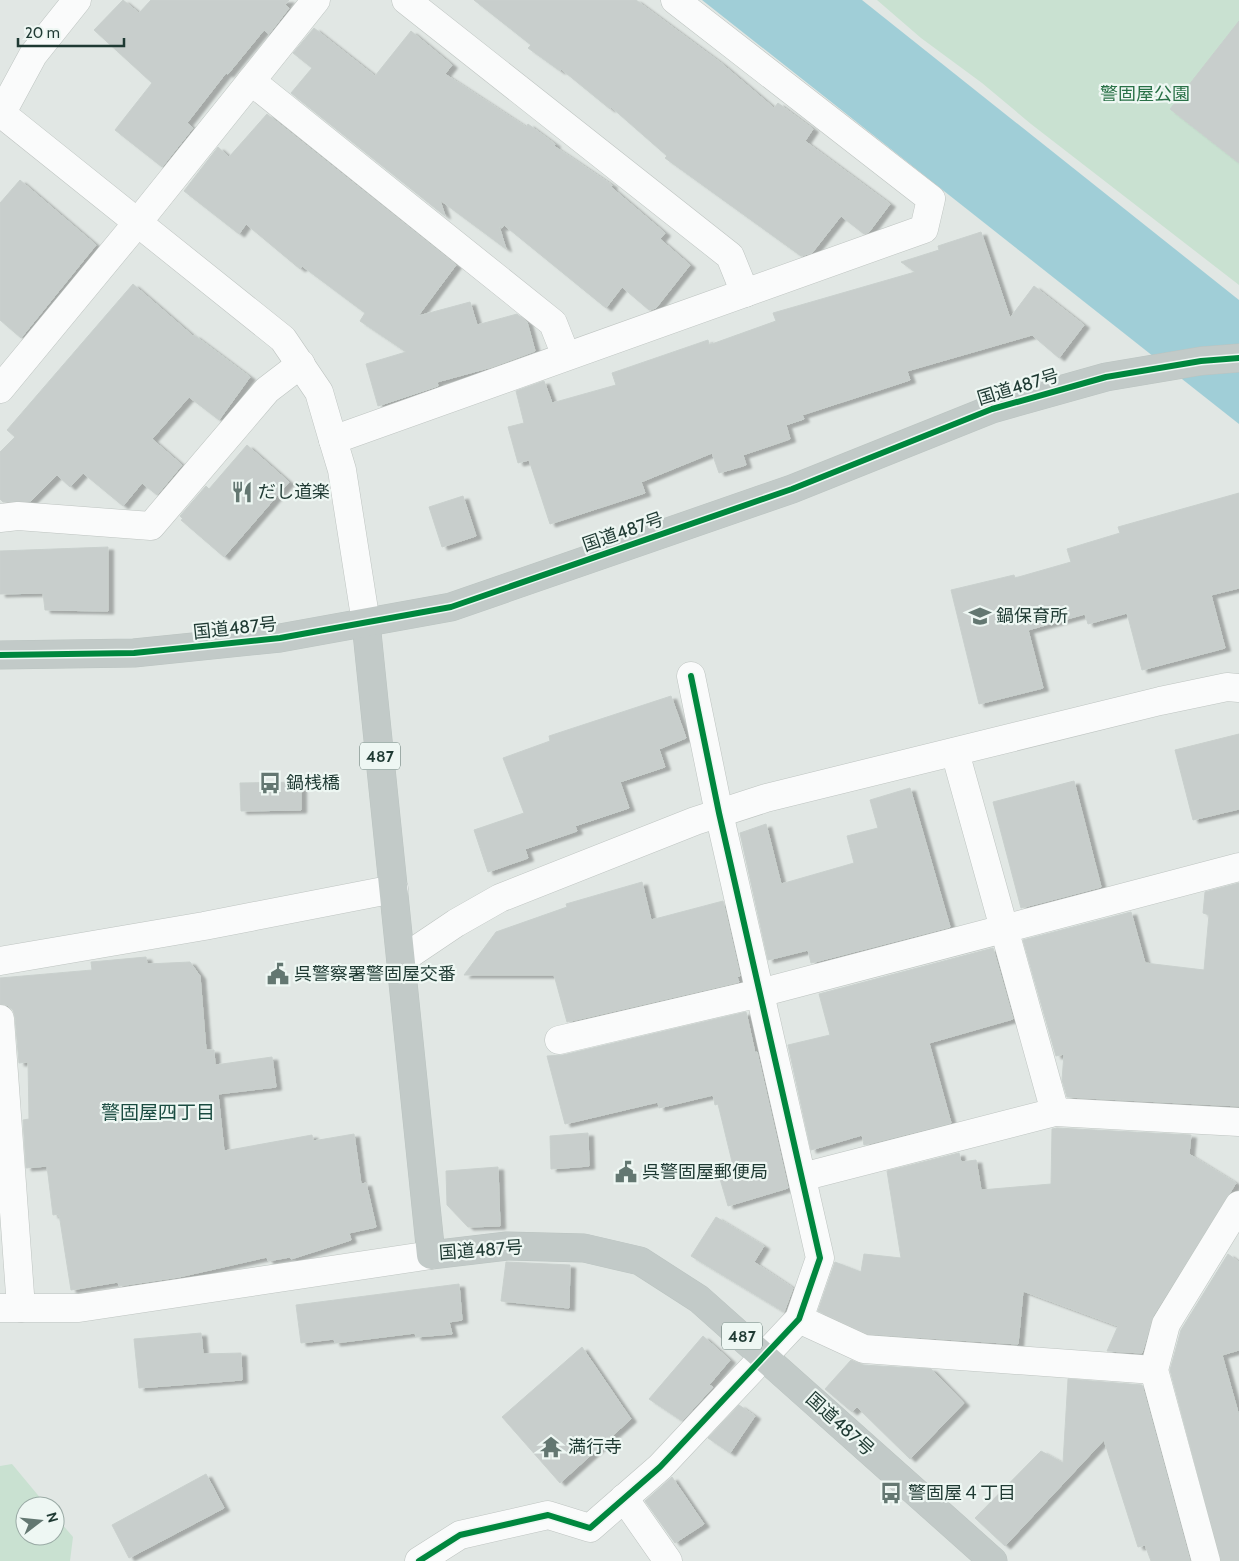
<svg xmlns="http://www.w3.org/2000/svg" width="1239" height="1561" viewBox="0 0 1239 1561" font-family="Cabin,'Noto Sans JP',sans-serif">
<defs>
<filter id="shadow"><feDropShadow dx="5.5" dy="3" stdDeviation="1" flood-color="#0004"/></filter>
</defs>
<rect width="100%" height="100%" fill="#e1e7e4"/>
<g fill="#c9e1d1">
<path d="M 877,0 L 1239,0 L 1239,285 L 1031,124 L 982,83 L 921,38 Z"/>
<path d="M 12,1464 L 47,1506 L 25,1506 L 25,1536 L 55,1536 L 55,1516 L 73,1537 L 70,1561 L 0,1561 L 0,1466 Z"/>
</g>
<path fill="#a0ced7" d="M 702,0 L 862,0 L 1239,300 L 1239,424 Z"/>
<g fill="#c8cecc" stroke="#c9d0cd" filter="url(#shadow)">
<path d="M 123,0 L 139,13 L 151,0 L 289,0 L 285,5 L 289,8 L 269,34 L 264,30 L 228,74 L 226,73 L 187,123 L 193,128 L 162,167 L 115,130 L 152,83 L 94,30 Z"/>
<path d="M 474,0 L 636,0 L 721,63 L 774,108 L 778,103 L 813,129 L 805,141 L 890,204 L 869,232 L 864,234 L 841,216 L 812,253 L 801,256 L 665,158 L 667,156 L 611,107 L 610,109 L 561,69 L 560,71 L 528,48 L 531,45 Z"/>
<path d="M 1239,21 L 1239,163 L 1170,109 Z"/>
<path d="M 314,28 L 375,76 L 411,31 L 452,65 L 445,74 L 526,127 L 528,124 L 555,144 L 554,146 L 612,185 L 611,187 L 665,233 L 660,239 L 690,265 L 656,308 L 649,310 L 622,287 L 606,308 L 504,225 L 502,228 L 499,226 L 506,249 L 440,200 L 445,216 L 291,93 L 312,68 L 293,53 Z"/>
<path d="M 267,114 L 456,265 L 418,316 L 470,302 L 477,325 L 517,314 L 527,322 L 535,351 L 492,367 L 437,382 L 438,386 L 378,406 L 366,364 L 406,352 L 360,321 L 365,313 L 302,266 L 300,269 L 246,224 L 239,234 L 184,191 L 218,147 L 229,157 Z"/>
<path d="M 20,180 L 96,245 L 21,338 L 0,320 L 0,203 Z"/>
<path d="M 981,232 L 1010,318 L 1034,286 L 1084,325 L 1059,358 L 1032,335 L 907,371 L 910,380 L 802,415 L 804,419 L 786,425 L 790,439 L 743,455 L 746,465 L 719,473 L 712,453 L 641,482 L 645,493 L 550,524 L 529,460 L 518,463 L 508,427 L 524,423 L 516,391 L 544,381 L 552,403 L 616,385 L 612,373 L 708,340 L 709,345 L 776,321 L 773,313 L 915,272 L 901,262 L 939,250 L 938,246 Z"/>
<path d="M 133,284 L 193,336 L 194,335 L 250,377 L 219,420 L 189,397 L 152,439 L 182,465 L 157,495 L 142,483 L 123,506 L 83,473 L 70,487 L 57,475 L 31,501 L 3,502 L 0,499 L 0,452 L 15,437 L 7,430 Z"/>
<path d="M 247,445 L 289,482 L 224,557 L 181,520 L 183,519 L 180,516 L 206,486 L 209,489 Z"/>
<path d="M 1239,493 L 1239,588 L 1211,595 L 1225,648 L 1142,670 L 1127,613 L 1088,624 L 1085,614 L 1028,630 L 1043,688 L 979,704 L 951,590 L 1014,575 L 1015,578 L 1071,562 L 1067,549 L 1120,533 L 1118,527 Z"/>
<path d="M 463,496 L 476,536 L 442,547 L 429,507 Z"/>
<path d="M 108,547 L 108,611 L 45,610 L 43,593 L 0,594 L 0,551 Z"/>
<path d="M 671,696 L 686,738 L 659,749 L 665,767 L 620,782 L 629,808 L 575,826 L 577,831 L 525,849 L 528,858 L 488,872 L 474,830 L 524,813 L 503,758 L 550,741 L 549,736 Z"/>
<path d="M 1239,734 L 1239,809 L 1193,820 L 1175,750 Z"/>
<path d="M 1074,781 L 1101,887 L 1021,908 L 993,802 Z"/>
<path d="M 301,782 L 301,810 L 241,811 L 240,783 Z"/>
<path d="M 910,788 L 950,927 L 811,963 L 808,950 L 768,960 L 740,833 L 766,824 L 781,884 L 854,863 L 847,836 L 878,828 L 870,800 Z"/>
<path d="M 642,882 L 651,920 L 723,901 L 740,976 L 737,977 L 739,982 L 567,1022 L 554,975 L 464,975 L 496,932 L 567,907 L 566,904 Z"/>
<path d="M 1239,883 L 1239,1106 L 1067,1097 L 1062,1080 L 1064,1054 L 1056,1056 L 1023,940 L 1131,912 L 1145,963 L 1204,970 L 1209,915 L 1203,913 L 1205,892 Z"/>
<path d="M 993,948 L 1013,1019 L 929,1043 L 951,1123 L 864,1145 L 862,1135 L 811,1150 L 788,1045 L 830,1035 L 819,994 Z"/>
<path d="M 146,957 L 147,964 L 190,962 L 200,976 L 206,1050 L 214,1050 L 215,1065 L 272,1057 L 276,1087 L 218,1094 L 224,1151 L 312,1135 L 313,1141 L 354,1134 L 361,1184 L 366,1183 L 376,1227 L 349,1233 L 351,1240 L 291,1259 L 290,1257 L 268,1261 L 267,1257 L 179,1277 L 119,1286 L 118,1282 L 71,1290 L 59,1214 L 53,1215 L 47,1166 L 26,1168 L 23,1120 L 29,1119 L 28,1062 L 19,1063 L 15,1017 L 13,1010 L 7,1005 L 0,1004 L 0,978 L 92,970 L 91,962 Z"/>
<path d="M 746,1012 L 755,1053 L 757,1052 L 788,1188 L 728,1206 L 720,1179 L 735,1174 L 718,1104 L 715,1105 L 713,1095 L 659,1108 L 658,1102 L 565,1124 L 547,1056 L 563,1055 Z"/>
<path d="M 1057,1128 L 1191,1135 L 1189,1154 L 1236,1183 L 1153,1316 L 1142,1353 L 1107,1351 L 1118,1326 L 1023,1291 L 1018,1344 L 868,1334 L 818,1311 L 835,1262 L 861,1272 L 864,1254 L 901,1258 L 887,1171 L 959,1153 L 961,1162 L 976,1160 L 981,1190 L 1051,1184 L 1052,1129 Z"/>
<path d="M 588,1133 L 589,1166 L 551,1169 L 550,1136 Z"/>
<path d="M 498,1167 L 500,1226 L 468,1227 L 447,1205 L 446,1171 Z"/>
<path d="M 716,1217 L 764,1246 L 754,1262 L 793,1288 L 784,1312 L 691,1256 Z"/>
<path d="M 1228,1254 L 1239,1262 L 1239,1350 L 1222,1355 L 1239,1416 L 1239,1561 L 1221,1561 L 1170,1370 L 1181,1330 Z"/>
<path d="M 506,1262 L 570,1265 L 569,1308 L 501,1301 Z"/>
<path d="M 459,1284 L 462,1320 L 449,1322 L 452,1334 L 416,1337 L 415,1333 L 335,1343 L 334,1339 L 301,1343 L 296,1305 Z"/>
<path d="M 201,1333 L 203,1354 L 241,1353 L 242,1380 L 139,1388 L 134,1339 Z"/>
<path d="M 703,1336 L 730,1360 L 709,1385 L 713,1387 L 682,1421 L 649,1399 Z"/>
<path d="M 582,1347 L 631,1419 L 560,1483 L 502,1417 Z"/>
<path d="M 851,1360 L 863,1365 L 931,1369 L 964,1403 L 910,1459 L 857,1407 L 852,1412 L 825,1389 Z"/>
<path d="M 1068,1379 L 1142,1385 L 1190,1561 L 1151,1561 L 1145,1545 L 1138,1547 L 1104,1440 L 1005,1546 L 975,1518 L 1041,1451 L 1063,1463 Z"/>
<path d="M 739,1405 L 755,1416 L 730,1453 L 708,1438 Z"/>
<path d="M 206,1474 L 224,1508 L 129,1558 L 112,1525 Z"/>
<path d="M 672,1477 L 704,1524 L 675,1543 L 645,1501 Z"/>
</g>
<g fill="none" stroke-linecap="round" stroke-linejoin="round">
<g stroke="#bec4c1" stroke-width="29">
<g id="minor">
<path d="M 406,0 L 730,256 L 745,293"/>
<path d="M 251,81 L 553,323 L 566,356"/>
<path d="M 2,114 L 283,339 L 319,392 L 333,440 L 342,470 L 366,623"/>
<path d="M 0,116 L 33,55 L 77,0"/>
<path d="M 0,389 L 138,222 L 316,0"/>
<path d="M 333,440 L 924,229 L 931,199 L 675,0"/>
<path d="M 0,518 L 18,516 L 151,526 L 267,390 L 301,364"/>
<path d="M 955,752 L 1055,1112"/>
<path d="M 0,961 L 204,926 L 394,889"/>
<path d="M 0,1019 L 21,1308"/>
<path d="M 559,1040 L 760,993 L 1239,867"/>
<path d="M 802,1177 L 1055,1112 L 1239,1122"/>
<path d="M 799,1319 L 864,1349 L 1154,1370"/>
<path d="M 624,1498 L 668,1561"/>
<path d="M 419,1561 L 460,1535 L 548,1515 L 590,1528 L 660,1467 L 799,1319 L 820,1258 L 719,813 L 691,676"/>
<path d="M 1206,1561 L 1154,1370 L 1166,1324 L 1239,1205"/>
</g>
</g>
<g stroke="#bec4c1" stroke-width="29">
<g id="tertiary">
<path d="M 401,960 L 456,923 L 500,898 L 695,821 L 766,798 L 1160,701 L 1227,687 L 1239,688"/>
<path d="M 0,1308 L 79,1308 L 431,1255"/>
</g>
</g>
<g stroke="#bbc4c1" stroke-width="29">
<g id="trunk">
<path d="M 366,623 L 431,1255 L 507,1246 L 584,1248 L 640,1261 L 699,1299 L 993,1561"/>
<path d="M 0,655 L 134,653 L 280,638 L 451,607 L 792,489 L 992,409 L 1106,377 L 1201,361 L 1239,358"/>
</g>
</g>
<use href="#minor" stroke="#fafbfb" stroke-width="28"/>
<use href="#tertiary" stroke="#fafbfb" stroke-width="28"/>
<use href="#trunk" stroke="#c2cac8" stroke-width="28"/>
<g stroke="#eef7f3" stroke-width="9">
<g id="cycleway">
<path d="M 0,655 L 134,653 L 280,638 L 451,607 L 792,489 L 992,409 L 1106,377 L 1201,361 L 1239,358"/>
<path d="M 419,1561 L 460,1535 L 548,1515 L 590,1528 L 660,1467 L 799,1319 L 820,1258 L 719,813 L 691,676"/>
</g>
</g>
<use href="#cycleway" stroke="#00873e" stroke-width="6"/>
</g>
<defs>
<g id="restaurant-bare" transform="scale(1.725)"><path d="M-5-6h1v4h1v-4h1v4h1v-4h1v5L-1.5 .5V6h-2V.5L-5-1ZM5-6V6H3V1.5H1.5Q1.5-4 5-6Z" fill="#637771" stroke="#eef7f3" stroke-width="2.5" paint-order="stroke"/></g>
<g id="school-bare" transform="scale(1.725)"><path d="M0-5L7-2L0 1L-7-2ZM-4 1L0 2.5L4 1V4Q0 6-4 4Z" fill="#637771" stroke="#eef7f3" stroke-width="2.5" paint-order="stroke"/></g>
<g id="bus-bare" transform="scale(1.725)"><path d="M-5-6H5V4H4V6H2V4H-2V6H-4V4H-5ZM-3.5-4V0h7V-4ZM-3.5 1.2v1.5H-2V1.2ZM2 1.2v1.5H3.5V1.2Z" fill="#637771" stroke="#eef7f3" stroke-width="2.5" paint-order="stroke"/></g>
<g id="civic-bare" transform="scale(1.725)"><path d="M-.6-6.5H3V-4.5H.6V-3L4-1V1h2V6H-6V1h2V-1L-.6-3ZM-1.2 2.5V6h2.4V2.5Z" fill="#637771" stroke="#eef7f3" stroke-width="2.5" paint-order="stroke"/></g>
<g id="temple-bare" transform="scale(1.725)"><path d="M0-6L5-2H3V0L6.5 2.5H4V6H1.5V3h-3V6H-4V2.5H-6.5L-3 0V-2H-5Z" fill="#637771" stroke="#eef7f3" stroke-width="2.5" paint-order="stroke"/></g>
</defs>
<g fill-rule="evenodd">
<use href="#restaurant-bare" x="242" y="492"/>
<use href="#school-bare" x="980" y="616"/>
<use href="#bus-bare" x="270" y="783"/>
<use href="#civic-bare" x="278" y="974"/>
<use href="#civic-bare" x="626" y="1172"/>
<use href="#temple-bare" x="551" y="1447"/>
<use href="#bus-bare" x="891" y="1493"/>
</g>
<g text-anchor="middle" stroke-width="4.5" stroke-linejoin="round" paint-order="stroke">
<g fill="#eef7f3" stroke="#5d736d" stroke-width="1">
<rect x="360" y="742.5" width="40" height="27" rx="4"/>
<rect x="722" y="1322.5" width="40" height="27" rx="4"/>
</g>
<g font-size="16" font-weight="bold" fill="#1f3a33">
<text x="380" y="762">487</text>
<text x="742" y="1342">487</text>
</g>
<g font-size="18" fill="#297147" stroke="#eef7f3">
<text x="1145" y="100">警固屋公園</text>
</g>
<g font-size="18" fill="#1f3a33" stroke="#eef7f3">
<text transform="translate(1018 387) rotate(-17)" y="6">国道487号</text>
<text transform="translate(623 532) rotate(-19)" y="6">国道487号</text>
<text transform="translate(235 628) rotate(-6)" y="6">国道487号</text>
<text transform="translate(481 1250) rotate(-4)" y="6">国道487号</text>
<text transform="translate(840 1424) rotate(42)" y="6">国道487号</text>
</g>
<g font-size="18" fill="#1f3a33" stroke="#eef7f3" text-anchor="start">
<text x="258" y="498">だし道楽</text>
<text x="996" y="622">鍋保育所</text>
<text x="286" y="789">鍋桟橋</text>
<text x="294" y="980">呉警察署警固屋交番</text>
<text x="642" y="1178">呉警固屋郵便局</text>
<text x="568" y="1453">満行寺</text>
<text x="908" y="1499">警固屋４丁目</text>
</g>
<g font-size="19" fill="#1b4c41" stroke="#eef7f3">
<text x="158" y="1119">警固屋四丁目</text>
</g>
</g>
<g transform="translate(40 1521) rotate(74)"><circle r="24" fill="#eef7f3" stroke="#9baba6"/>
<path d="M0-4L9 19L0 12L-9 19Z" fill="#637771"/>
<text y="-8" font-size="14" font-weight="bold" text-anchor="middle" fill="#1f3a33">N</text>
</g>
<path d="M18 38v8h106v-8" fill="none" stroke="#1f3a33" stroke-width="2.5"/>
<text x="25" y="38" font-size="15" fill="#1f3a33" stroke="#eef7f3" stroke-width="4" paint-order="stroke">20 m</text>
</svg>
